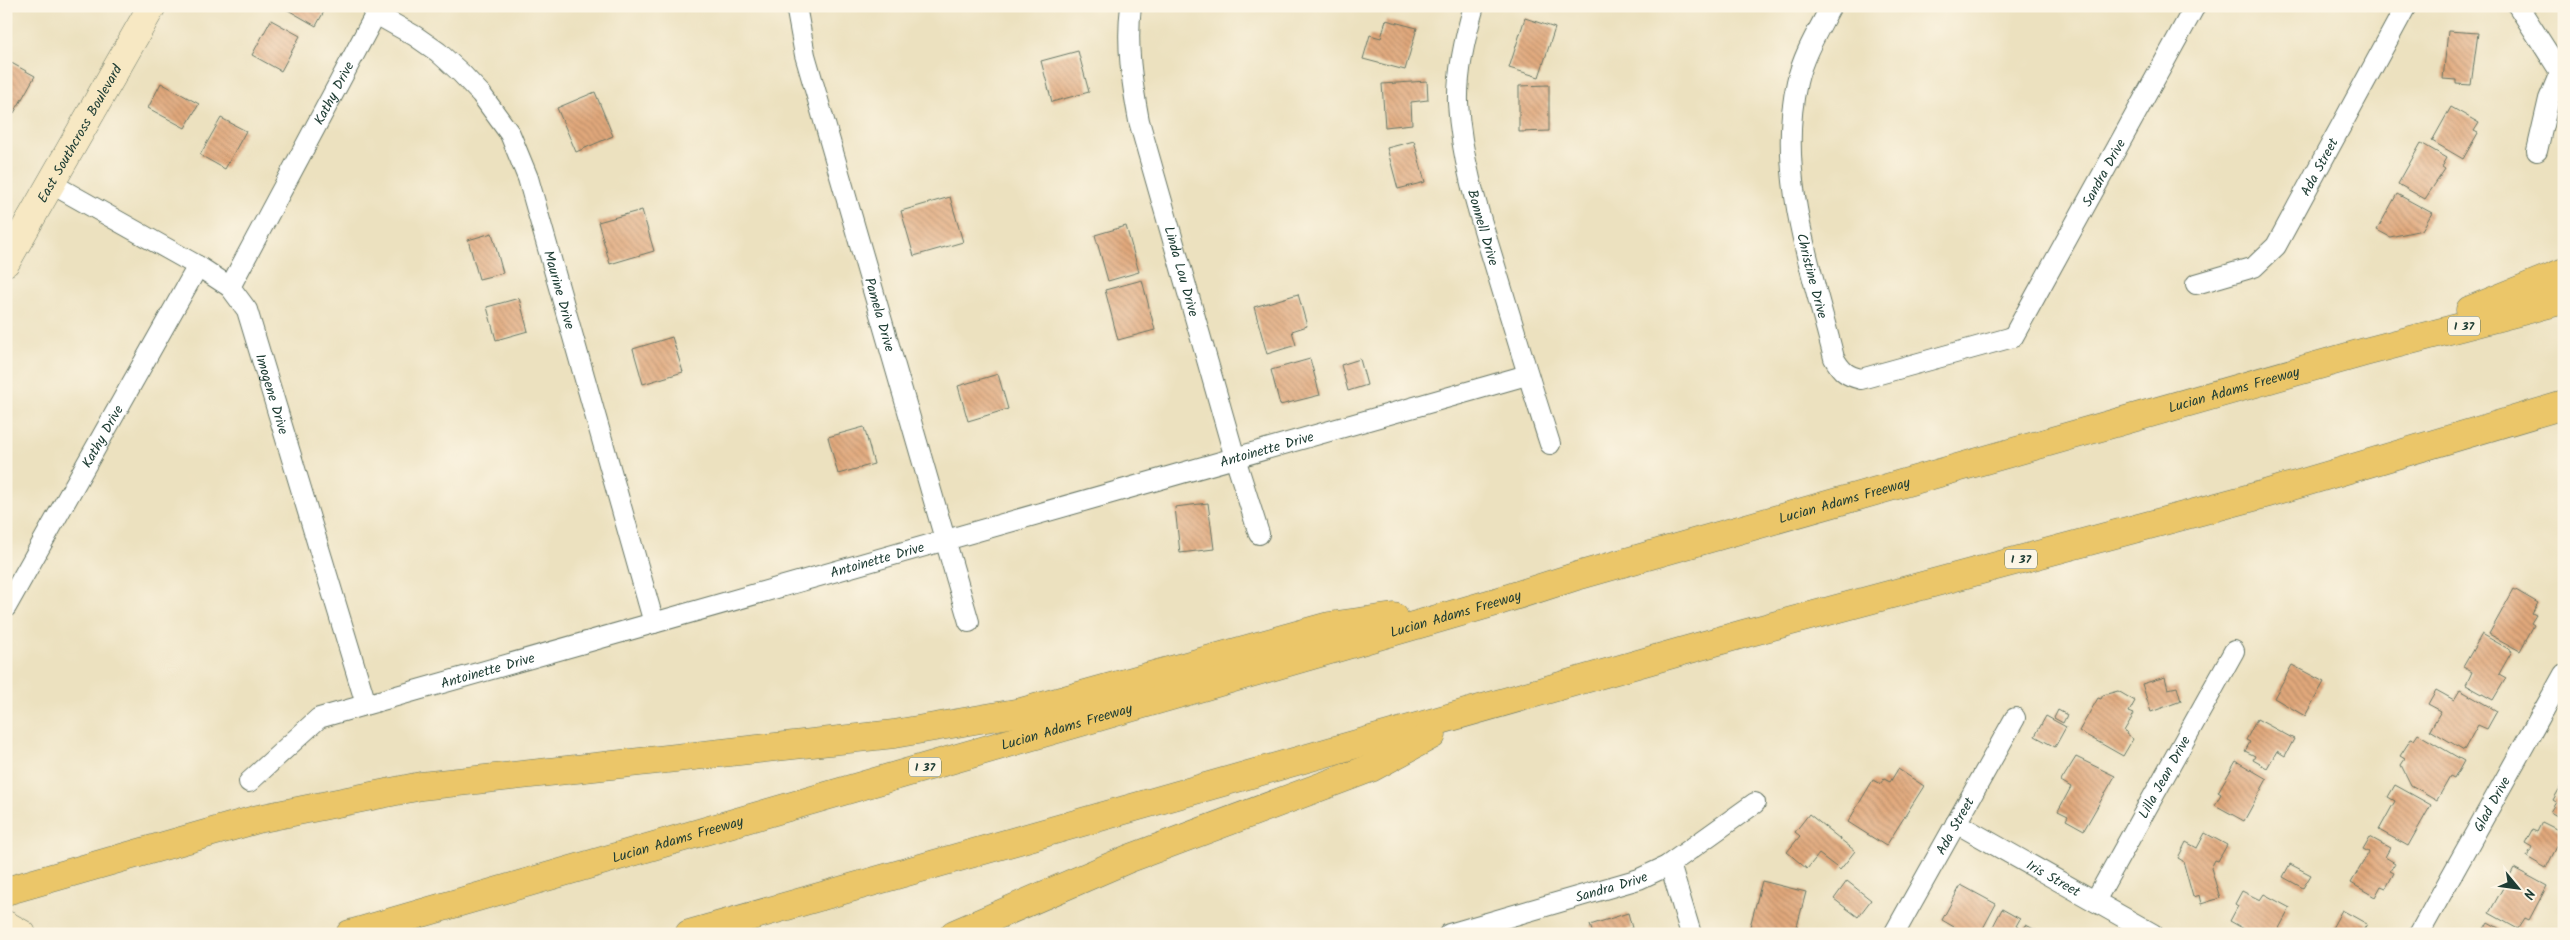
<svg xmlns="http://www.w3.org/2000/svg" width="2570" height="940" viewBox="0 0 2570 940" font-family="Kalam,sans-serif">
<defs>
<pattern id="building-back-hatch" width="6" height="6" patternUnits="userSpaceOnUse" patternTransform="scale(1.25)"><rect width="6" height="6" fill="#e1a87b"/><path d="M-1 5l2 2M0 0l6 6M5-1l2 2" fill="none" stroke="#b68a66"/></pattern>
</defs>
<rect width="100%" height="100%" fill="#fcf5e5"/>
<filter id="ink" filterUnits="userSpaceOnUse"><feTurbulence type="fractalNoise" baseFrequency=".02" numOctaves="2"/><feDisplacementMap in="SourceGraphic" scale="10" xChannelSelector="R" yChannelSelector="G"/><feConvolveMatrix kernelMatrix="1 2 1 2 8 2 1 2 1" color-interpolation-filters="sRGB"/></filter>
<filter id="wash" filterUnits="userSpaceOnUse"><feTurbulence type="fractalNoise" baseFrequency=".0096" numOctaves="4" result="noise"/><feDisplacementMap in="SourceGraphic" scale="20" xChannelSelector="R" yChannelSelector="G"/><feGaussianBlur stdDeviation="1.12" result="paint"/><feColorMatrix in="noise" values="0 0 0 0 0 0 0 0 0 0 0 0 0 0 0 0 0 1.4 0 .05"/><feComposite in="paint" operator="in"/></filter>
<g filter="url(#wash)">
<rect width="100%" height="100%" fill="#ece1bf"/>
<g id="blocks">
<g fill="url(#building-back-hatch)">
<path d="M 281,6 L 327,6 L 316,26 Z"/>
<path d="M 1525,18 L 1555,28 L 1539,77 L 1509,68 Z"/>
<path d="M 271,20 L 300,36 L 281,71 L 252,55 Z"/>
<path d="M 1386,20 L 1417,28 L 1405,70 L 1363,59 L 1370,35 L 1381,38 Z"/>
<path d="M 2448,31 L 2478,33 L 2471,85 L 2456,84 L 2456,80 L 2443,79 Z"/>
<path d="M 1078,51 L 1089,92 L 1052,102 L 1041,61 Z"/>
<path d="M 6,60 L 35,76 L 14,113 L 6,109 Z"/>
<path d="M 1427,81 L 1428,100 L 1411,102 L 1412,124 L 1385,127 L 1382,84 Z"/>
<path d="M 161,83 L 199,104 L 185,128 L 148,108 Z"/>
<path d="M 1549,85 L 1549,131 L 1519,132 L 1519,86 Z"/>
<path d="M 595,92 L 613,136 L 576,152 L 557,108 Z"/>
<path d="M 2451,107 L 2479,123 L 2474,131 L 2478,133 L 2463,159 L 2432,141 Z"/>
<path d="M 221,118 L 246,131 L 225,169 L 200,155 Z"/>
<path d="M 1414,141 L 1425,182 L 1398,189 L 1387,148 Z"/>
<path d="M 2421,143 L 2447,158 L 2442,167 L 2445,169 L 2425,199 L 2398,184 Z"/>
<path d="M 2397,194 L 2432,213 L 2422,230 L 2390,237 L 2377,230 Z"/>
<path d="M 950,197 L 963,242 L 914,256 L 901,211 Z"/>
<path d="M 642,210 L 654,251 L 610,264 L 598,222 Z"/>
<path d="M 1126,226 L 1139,272 L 1108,281 L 1095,235 Z"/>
<path d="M 492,233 L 503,273 L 479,279 L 468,240 Z"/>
<path d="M 1142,280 L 1155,330 L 1118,340 L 1105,290 Z"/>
<path d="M 1298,294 L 1307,326 L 1292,331 L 1296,345 L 1267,354 L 1254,307 Z"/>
<path d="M 519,298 L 528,331 L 496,340 L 487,307 Z"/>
<path d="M 672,337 L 683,372 L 643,384 L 633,349 Z"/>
<path d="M 1310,359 L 1320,395 L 1280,405 L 1271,370 Z"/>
<path d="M 1360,359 L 1367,385 L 1348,391 L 1341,365 Z"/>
<path d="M 998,374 L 1008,409 L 968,421 L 958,386 Z"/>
<path d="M 864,427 L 874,464 L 838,474 L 828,437 Z"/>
<path d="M 1208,503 L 1214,549 L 1180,553 L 1175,507 Z"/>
<path d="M 2514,589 L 2538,603 L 2532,613 L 2536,615 L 2531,623 L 2534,625 L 2520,651 L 2489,634 Z"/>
<path d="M 2482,634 L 2512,651 L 2499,674 L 2506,678 L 2493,700 L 2466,685 L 2472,672 L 2463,667 Z"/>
<path d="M 2292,665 L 2324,682 L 2305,716 L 2274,698 Z"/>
<path d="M 2165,677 L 2168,689 L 2177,687 L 2181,701 L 2151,712 L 2142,684 Z"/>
<path d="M 2436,690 L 2454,700 L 2460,690 L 2497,711 L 2487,729 L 2478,725 L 2464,750 L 2430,730 L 2441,711 L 2428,704 Z"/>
<path d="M 2118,691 L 2135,701 L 2129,712 L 2134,714 L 2124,731 L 2127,732 L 2126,734 L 2133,739 L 2123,756 L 2079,731 L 2098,698 L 2101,699 L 2103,695 Z"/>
<path d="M 2058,710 L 2067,715 L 2063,723 L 2054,718 Z"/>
<path d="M 2046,716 L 2066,727 L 2055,747 L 2035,736 Z"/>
<path d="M 2257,719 L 2294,739 L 2285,756 L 2277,751 L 2267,768 L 2253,760 L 2255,756 L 2245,751 L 2250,742 L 2246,740 Z"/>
<path d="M 2418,734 L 2464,761 L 2454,779 L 2450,777 L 2437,800 L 2411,785 L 2401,765 L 2405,759 L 2400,756 L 2411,739 L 2414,740 Z"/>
<path d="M 2076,757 L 2115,776 L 2084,830 L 2066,820 L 2068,816 L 2058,811 L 2071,787 L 2061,781 Z"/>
<path d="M 2236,761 L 2267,779 L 2244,821 L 2215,805 L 2221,794 L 2218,792 Z"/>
<path d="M 1898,769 L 1924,786 L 1886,846 L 1848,822 L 1873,780 L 1880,784 L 1884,779 L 1890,782 Z"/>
<path d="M 2564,781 L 2564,820 L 2550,812 L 2556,802 L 2553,800 Z"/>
<path d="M 2395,785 L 2431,805 L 2408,846 L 2379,830 L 2395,801 L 2388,797 Z"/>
<path d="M 1809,814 L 1855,851 L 1840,870 L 1819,854 L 1807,869 L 1787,852 L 1800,836 L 1795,832 Z"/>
<path d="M 2542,822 L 2564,833 L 2546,868 L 2527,857 L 2532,847 L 2525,843 L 2532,830 L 2537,832 Z"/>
<path d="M 2205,833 L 2227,845 L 2218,861 L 2215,860 L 2211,868 L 2220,898 L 2201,904 L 2199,895 L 2193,897 L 2183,861 L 2178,858 L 2186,842 L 2197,848 Z"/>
<path d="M 2370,837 L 2390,848 L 2385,857 L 2395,863 L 2390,871 L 2394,873 L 2386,888 L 2381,886 L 2375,897 L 2351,883 L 2369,852 L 2363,849 Z"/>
<path d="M 2290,864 L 2311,875 L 2303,888 L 2283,877 Z"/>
<path d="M 2514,868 L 2547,886 L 2529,920 L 2525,918 L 2518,929 L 2489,913 Z"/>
<path d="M 1762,881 L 1806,892 L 1795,934 L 1748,934 Z"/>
<path d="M 1847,881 L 1871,900 L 1858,917 L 1834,899 Z"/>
<path d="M 1961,885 L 1996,904 L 1980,934 L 1966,934 L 1942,920 Z"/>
<path d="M 2242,891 L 2260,900 L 2264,894 L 2290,908 L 2276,934 L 2253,934 L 2230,921 L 2238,906 L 2235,904 Z"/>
<path d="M 2002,909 L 2020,919 L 2016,926 L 2023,930 L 2026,925 L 2043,934 L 1989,934 Z"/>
<path d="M 2342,910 L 2367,924 L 2361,934 L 2321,934 L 2331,930 Z"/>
<path d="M 1628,913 L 1632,928 L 1627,930 L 1628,934 L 1593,934 L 1590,925 Z"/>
<path d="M 2488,922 L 2509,934 L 2481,934 Z"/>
</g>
</g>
</g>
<g filter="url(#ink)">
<use href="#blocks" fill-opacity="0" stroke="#677665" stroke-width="1"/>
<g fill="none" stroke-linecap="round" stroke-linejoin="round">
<g stroke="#677665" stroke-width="22">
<g id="minor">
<path id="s1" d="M 796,6 L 805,55 L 969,622"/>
<path id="s2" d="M 1131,6 C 1126,45 1132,83 1139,121 L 1235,458 L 1259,534"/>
<path id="s3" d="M 1474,6 C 1465,37 1457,71 1458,103 C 1461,159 1479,214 1495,266 C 1513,326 1531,385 1550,444"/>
<path id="s4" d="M 1831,6 C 1818,31 1803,55 1797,82 C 1776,175 1812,269 1834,358 C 1841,371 1847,376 1861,379 L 2013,337 L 2195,6"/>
<path d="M 2518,6 L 2559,70"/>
<path id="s5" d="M 376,14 L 415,36 L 438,52 L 461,73 L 481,94 L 510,134 L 528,178 L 654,623"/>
<path d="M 2537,151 L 2549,99 L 2564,63"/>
<path id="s6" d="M 52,184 L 198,266 L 230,287 L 247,310 L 366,704"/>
<path id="s7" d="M 2196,284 L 2254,267 L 2276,246 L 2406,6"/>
<path id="s8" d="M 230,287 L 380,6"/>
<path id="s9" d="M 6,607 L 198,266"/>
<path id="s10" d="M 249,782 L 319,718 L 1527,375"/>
<path id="s11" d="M 1956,823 L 2153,934"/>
<path d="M 1667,866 L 1672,871 L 1691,934"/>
<path id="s12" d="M 2095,901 L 2234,651"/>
<path id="s13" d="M 1449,934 L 1639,879 L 1667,866 L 1755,803"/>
<path id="s14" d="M 1894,934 L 2015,718"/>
<path id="s15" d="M 2419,934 L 2564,674"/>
</g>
</g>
<g stroke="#677665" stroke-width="29">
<g id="secondary">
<path id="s16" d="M 6,262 L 152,6"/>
<path d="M 6,925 L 22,934"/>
</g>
</g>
<g stroke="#677665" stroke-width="29">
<g id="motorway">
<path d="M 2470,310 L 2564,272"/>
<path d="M 6,891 L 258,819 L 421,786 L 894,734 L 1021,712 L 1329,626 L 1394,617"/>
<path id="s17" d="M 350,934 L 1499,601 L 1577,576 L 2365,352 L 2564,300"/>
<path d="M 689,934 L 1743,634 L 2265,494 L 2564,405"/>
<path d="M 954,934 L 1128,859 L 1371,768 L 1432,735"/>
</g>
</g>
<use href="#minor" stroke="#fff" stroke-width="20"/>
<use href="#secondary" stroke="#f7e8c3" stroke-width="28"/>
<use href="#motorway" stroke="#ebc669" stroke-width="28"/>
</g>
</g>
<g text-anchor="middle" stroke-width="4" stroke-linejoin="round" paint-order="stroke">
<g fill="#fcf5e5" stroke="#617469" stroke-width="1">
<rect x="2448" y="316.5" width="32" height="19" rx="4"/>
<rect x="2005" y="549.5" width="32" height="19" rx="4"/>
<rect x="909" y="757.5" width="32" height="19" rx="4"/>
</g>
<g font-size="12" font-weight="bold" fill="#1f3d34">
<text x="2464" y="330">I 37</text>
<text x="2021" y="563">I 37</text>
<text x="925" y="771">I 37</text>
</g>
<g font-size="14" fill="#1f3d34" stroke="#fcf5e5">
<text dy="5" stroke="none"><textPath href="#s8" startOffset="220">Kathy Drive</textPath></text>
<text dy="5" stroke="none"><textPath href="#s16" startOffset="148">East Southcross Boulevard</textPath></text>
<text dy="5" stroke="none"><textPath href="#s7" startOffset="181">Ada Street</textPath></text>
<text dy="5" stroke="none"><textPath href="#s4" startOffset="746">Sandra Drive</textPath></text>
<text dy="5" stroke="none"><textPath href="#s3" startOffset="226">Bonnell Drive</textPath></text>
<text dy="5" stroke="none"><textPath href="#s2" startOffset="272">Linda Lou Drive</textPath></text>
<text dy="5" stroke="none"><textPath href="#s4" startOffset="280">Christine Drive</textPath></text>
<text dy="5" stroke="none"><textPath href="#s5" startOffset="346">Maurine Drive</textPath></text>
<text dy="5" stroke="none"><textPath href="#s1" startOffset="320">Pamela Drive</textPath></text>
<text dy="5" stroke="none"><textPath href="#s17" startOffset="1961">Lucian Adams Freeway</textPath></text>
<text dy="5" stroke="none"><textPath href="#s6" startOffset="322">Imogene Drive</textPath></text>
<text dy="5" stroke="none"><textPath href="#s9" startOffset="196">Kathy Drive</textPath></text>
<text dy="5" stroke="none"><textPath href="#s10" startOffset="1080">Antoinette Drive</textPath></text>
<text dy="5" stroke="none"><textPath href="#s17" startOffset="1556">Lucian Adams Freeway</textPath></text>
<text dy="5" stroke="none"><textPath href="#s10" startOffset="675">Antoinette Drive</textPath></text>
<text dy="5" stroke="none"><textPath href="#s17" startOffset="1151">Lucian Adams Freeway</textPath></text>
<text dy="5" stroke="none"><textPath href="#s10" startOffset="270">Antoinette Drive</textPath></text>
<text dy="5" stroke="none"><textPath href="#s17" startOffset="746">Lucian Adams Freeway</textPath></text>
<text dy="5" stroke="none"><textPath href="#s12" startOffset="142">Lilla Jean Drive</textPath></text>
<text dy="5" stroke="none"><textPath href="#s15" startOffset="149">Glad Drive</textPath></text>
<text dy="5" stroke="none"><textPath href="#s14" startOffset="124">Ada Street</textPath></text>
<text dy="5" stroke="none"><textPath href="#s17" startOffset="341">Lucian Adams Freeway</textPath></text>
<text dy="5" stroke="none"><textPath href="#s11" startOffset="112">Iris Street</textPath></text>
<text dy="5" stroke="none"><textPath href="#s13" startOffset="169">Sandra Drive</textPath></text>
</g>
</g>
<rect width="2570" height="940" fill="none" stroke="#fcf5e5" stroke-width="25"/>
<g transform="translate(2518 888) rotate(119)" stroke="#fcf5e5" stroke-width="4" paint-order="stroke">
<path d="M0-4L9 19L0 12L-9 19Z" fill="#1f3d34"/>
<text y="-8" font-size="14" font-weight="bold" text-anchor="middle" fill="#1f3d34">N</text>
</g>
</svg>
